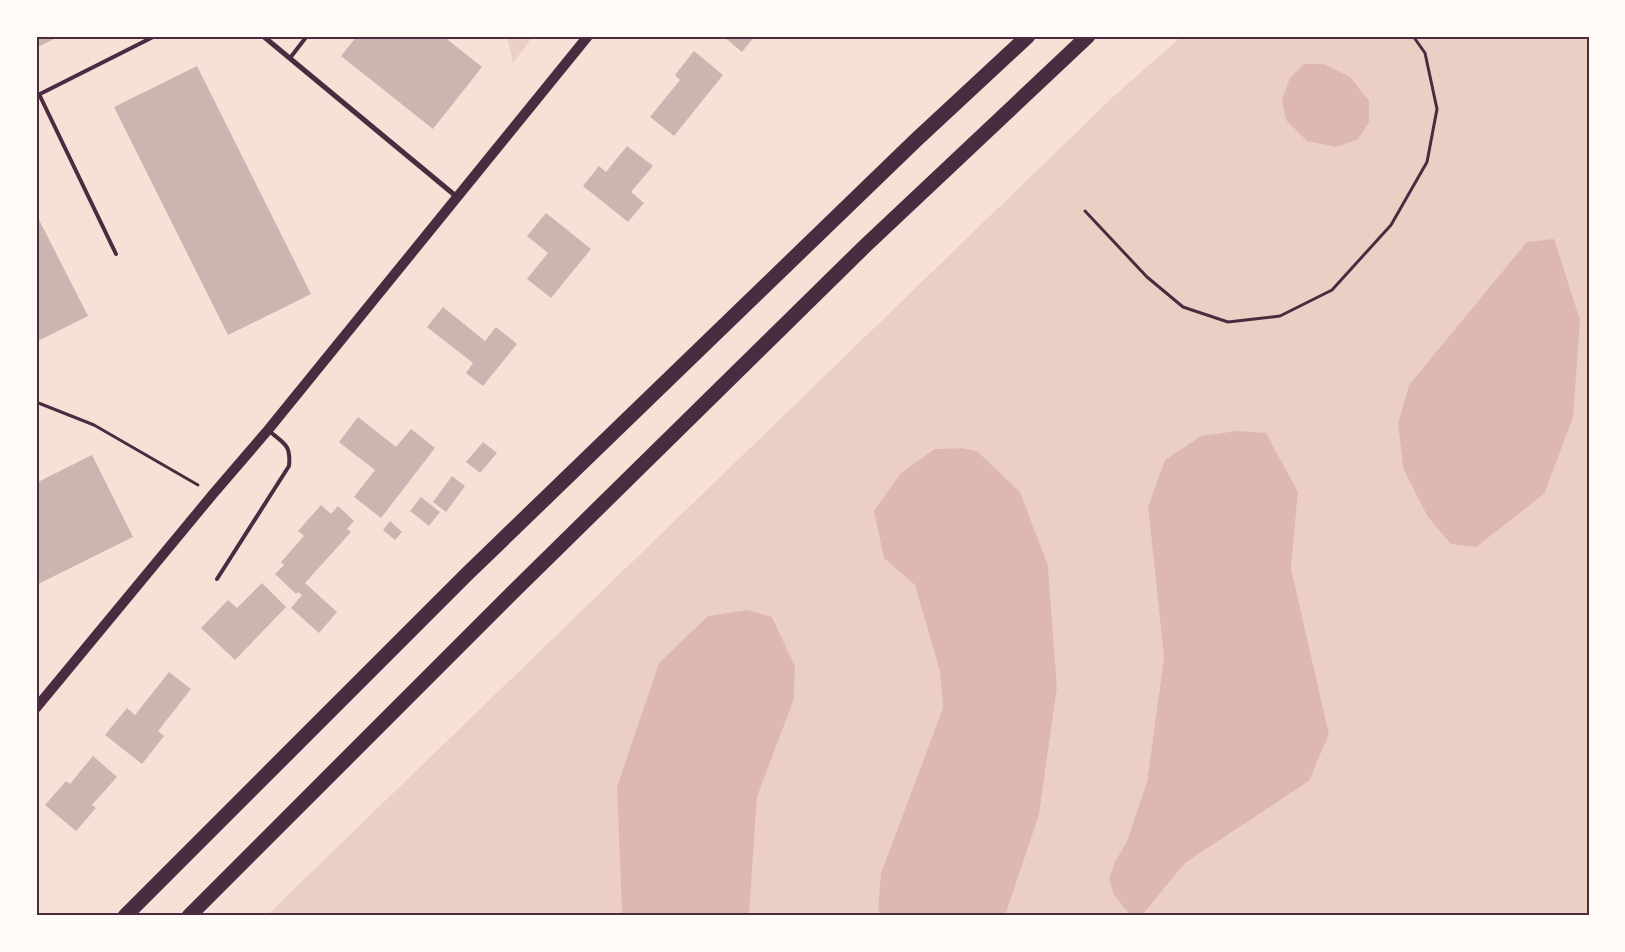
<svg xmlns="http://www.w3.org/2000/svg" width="1625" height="952" viewBox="0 0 1625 952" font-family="Montserrat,sans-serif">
<rect width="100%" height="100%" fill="#f7e1d7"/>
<g fill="#ebcfc5" fill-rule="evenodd">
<path d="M 507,36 L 533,36 L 513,63 Z"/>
<path d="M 1182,36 L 1589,36 L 1589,916 L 1005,916 L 1039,815 L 1057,688 L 1048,565 L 1020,492 L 977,451 L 962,448 L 935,449 L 885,558 L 915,585 L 940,672 L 943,708 L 881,873 L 878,909 L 881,916 L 749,916 L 757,797 L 794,699 L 795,666 L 772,617 L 617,787 L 622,916 L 266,916 L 1114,96 ZM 1409,385 L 1403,468 L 1398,422 ZM 1298,492 L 1291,568 L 1329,734 L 1309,781 L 1185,863 L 1116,860 L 1127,841 L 1147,782 L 1164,657 L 1148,507 Z"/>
</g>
<g fill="#dcb8b0">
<path d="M 1304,64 L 1324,64 L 1350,77 L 1369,101 L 1369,122 L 1358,139 L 1336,147 L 1307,141 L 1286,120 L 1282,99 L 1290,78 Z"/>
<path d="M 1554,239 L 1580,320 L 1573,417 L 1544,494 L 1476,547 L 1451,544 L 1428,517 L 1403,468 L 1398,423 L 1409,385 L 1527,242 Z"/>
<path d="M 1237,431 L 1266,433 L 1298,492 L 1291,568 L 1329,734 L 1309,781 L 1185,863 L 1141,916 L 1131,916 L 1114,895 L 1109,879 L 1116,860 L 1127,841 L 1147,782 L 1164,657 L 1148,507 L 1165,460 L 1201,436 Z"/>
<path d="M 962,448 L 977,451 L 1020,492 L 1048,565 L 1057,688 L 1039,815 L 1005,916 L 881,916 L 878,909 L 881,873 L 943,708 L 940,672 L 915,585 L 884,558 L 874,511 L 901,473 L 935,449 Z"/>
<path d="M 747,610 L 772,617 L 795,666 L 794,699 L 757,797 L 749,916 L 622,916 L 617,787 L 659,663 L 708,616 Z"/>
</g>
<g fill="#ccb4b1">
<path d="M 36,36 L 60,36 L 36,48 Z"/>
<path d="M 357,36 L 443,36 L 482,67 L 433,129 L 341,56 Z"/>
<path d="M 723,36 L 755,36 L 742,52 Z"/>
<path d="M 694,51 L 723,75 L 674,136 L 650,117 L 680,80 L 675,75 Z"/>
<path d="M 197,66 L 311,294 L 228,335 L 114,107 Z"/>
<path d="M 627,146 L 653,166 L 631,192 L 644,203 L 628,222 L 583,186 L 599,166 L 606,172 Z"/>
<path d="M 546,213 L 591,249 L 551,298 L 527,279 L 548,253 L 527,236 Z"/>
<path d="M 36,214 L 88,316 L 36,342 Z"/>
<path d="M 443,307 L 485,341 L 496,327 L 517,344 L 483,386 L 466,373 L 473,363 L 427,327 Z"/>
<path d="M 358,417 L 396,447 L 411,429 L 435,448 L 381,518 L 354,497 L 375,470 L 339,442 Z"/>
<path d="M 483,442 L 497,453 L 480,473 L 466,462 Z"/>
<path d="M 92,455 L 133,537 L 36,585 L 36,483 Z"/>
<path d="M 452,476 L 465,486 L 446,512 L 433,502 Z"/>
<path d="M 421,497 L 440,512 L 429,526 L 410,511 Z"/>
<path d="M 321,505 L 331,514 L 338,506 L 354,521 L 347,529 L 351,532 L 305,583 L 337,612 L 319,633 L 291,608 L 302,595 L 298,592 L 296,594 L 275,574 L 284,565 L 281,562 L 304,536 L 298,531 Z"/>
<path d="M 390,521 L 402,532 L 395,540 L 383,530 Z"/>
<path d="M 262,583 L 286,607 L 235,660 L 201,628 L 228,600 L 237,608 Z"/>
<path d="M 169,672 L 191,689 L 158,731 L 164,736 L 142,764 L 105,735 L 127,708 L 135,715 Z"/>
<path d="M 93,756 L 117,777 L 92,805 L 96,808 L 76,831 L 45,805 L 66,781 L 70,784 Z"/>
</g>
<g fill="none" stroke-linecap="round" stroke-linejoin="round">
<g stroke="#4a2c40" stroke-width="3">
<path d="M 1085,211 L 1147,277 L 1183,307 L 1228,322 L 1280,316 L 1332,290 L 1391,225 L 1427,162 L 1437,109 L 1425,53 L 1413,36"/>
<path d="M 36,402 L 94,425 L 198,485"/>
</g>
<g stroke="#4a2c40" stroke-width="4">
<path d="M 290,58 L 307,36"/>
<path d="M 39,94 L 116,254"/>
<path d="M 36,96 L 155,36"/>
<path d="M 217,579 L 289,466 C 291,445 285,444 269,431"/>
</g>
<path stroke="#4a2c40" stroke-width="5" d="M 263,36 L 457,197"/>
<path stroke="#4a2c40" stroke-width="10" d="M 36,708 L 213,494 L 268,430 L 588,36"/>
<g stroke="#4a2c40" stroke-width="15">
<path d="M 125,916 L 466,575 L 916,140 L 1028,36"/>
<path d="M 189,916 L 513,592 L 864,247 L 1088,36"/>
</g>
</g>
<rect width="1625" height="952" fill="none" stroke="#fffaf5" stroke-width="75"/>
<rect x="38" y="38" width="1550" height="876" fill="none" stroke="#4a2c40" stroke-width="2"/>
</svg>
